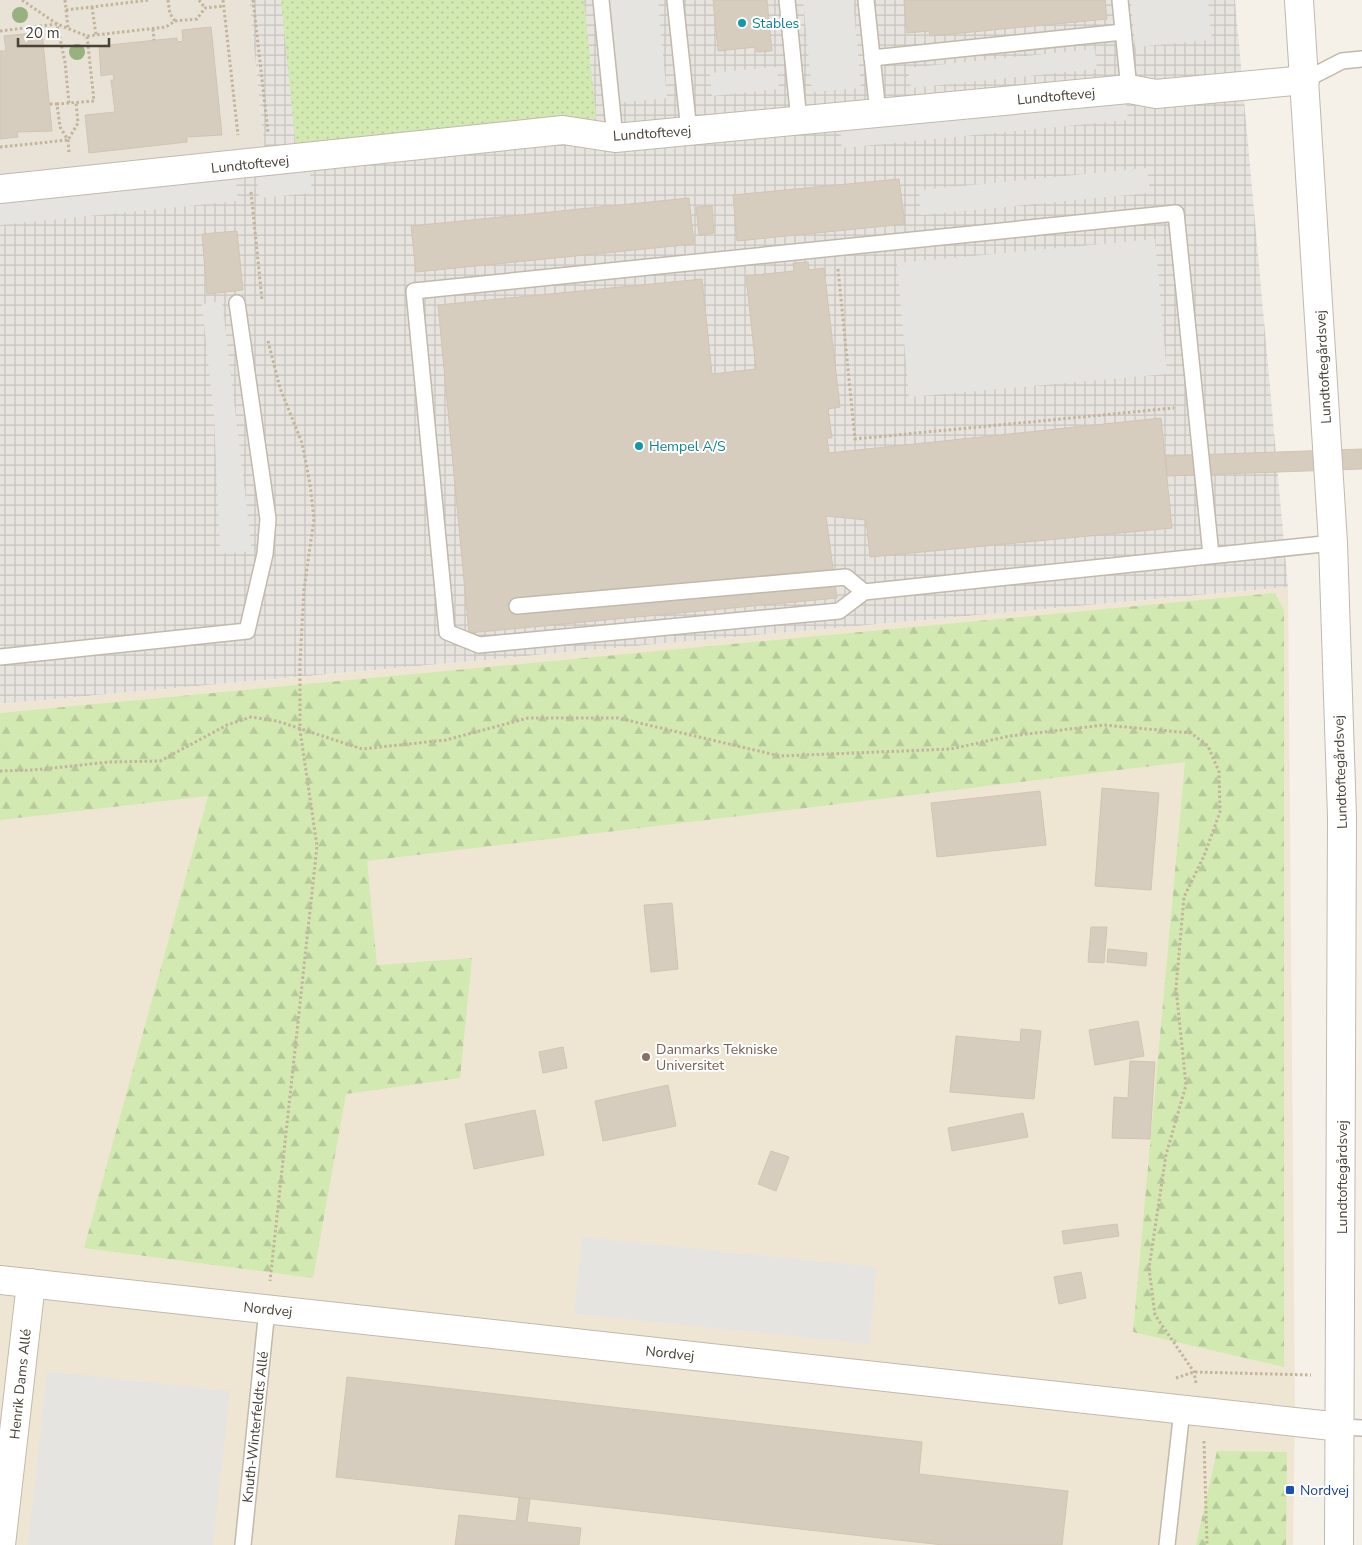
<svg xmlns="http://www.w3.org/2000/svg" width="1362" height="1545" viewBox="0 0 1362 1545" font-family="'Nunito Sans',sans-serif">
<defs>
<pattern id="industrial-grid" width="8" height="8" patternUnits="userSpaceOnUse" patternTransform="scale(1.25)"><rect width="8" height="8" fill="#e7e3de"/><path d="M0 4h8M4 0v8" fill="none" stroke="#c8c4bf"/></pattern>
<pattern id="grass-dots" width="8" height="8" patternUnits="userSpaceOnUse" patternTransform="scale(1.25)"><rect width="8" height="8" fill="#d2e9b2"/><path d="M2 2h.1M6 6h.1" fill="none" stroke="#b6c99a" stroke-width="1.8" stroke-linecap="round"/></pattern>
<pattern id="forest-firs" width="22" height="20" patternUnits="userSpaceOnUse" patternTransform="scale(1.25)"><rect width="22" height="20" fill="#d2e9b2"/><path d="M5 1l3.5 6h-7zM16 11l3.5 6h-7z" fill="#b6c99a"/></pattern>
</defs>
<rect width="100%" height="100%" fill="#f5f1e9"/>
<path fill="#e9e3d7" d="M 0,0 L 249,0 L 265,152 L 0,178 Z"/>
<path fill="url(#industrial-grid)" d="M 249,0 L 1235,0 L 1288,587 L 0,704 L 0,178 L 265,152 Z"/>
<path fill="#eee6d3" d="M 1288,587 L 1295,1410 L 1293,1545 L 0,1545 L 0,704 Z"/>
<path fill="url(#grass-dots)" d="M 281,0 L 584,0 L 596,118 L 296,149 Z"/>
<g fill="url(#forest-firs)">
<path d="M 1275,593 L 1284,611 L 1284,1367 L 1133,1332 L 1185,762 L 367,861 L 377,965 L 472,958 L 460,1078 L 346,1094 L 313,1278 L 84,1248 L 208,796 L 0,820 L 0,713 Z"/>
<path d="M 1217,1451 L 1287,1452 L 1286,1545 L 1196,1545 Z"/>
</g>
<g fill="#e6e4e1">
<path d="M 607,0 L 658,0 L 667,98 L 616,103 Z"/>
<path d="M 803,0 L 853,0 L 861,88 L 812,92 Z"/>
<path d="M 1131,0 L 1208,0 L 1212,40 L 1135,47 Z"/>
<path d="M 1095,49 L 1097,69 L 911,88 L 908,68 Z"/>
<path d="M 777,67 L 779,89 L 712,96 L 710,73 Z"/>
<path d="M 1126,101 L 1128,120 L 842,148 L 840,129 Z"/>
<path d="M 1147,168 L 1150,193 L 921,215 L 919,190 Z"/>
<path d="M 310,172 L 312,193 L 259,198 L 257,177 Z"/>
<path d="M 236,178 L 238,201 L 0,225 L 0,203 Z"/>
<path d="M 1155,239 L 1167,374 L 909,397 L 897,263 Z"/>
<path d="M 222,301 L 252,551 L 220,554 L 214,417 L 202,304 Z"/>
<path d="M 582,1237 L 877,1267 L 869,1344 L 574,1314 Z"/>
<path d="M 47,1371 L 230,1391 L 213,1545 L 28,1545 Z"/>
</g>
<g fill="#d7cdbe" stroke="#d2c4b1">
<path d="M 713,0 L 767,0 L 772,51 L 757,52 L 756,47 L 718,51 Z"/>
<path d="M 904,0 L 1105,0 L 1107,19 L 930,36 L 929,31 L 907,33 Z"/>
<path d="M 211,27 L 222,135 L 187,137 L 187,142 L 89,153 L 85,115 L 115,112 L 111,80 L 114,80 L 113,74 L 101,76 L 99,46 L 177,38 L 177,42 L 183,41 L 182,30 Z"/>
<path d="M 42,32 L 52,131 L 17,132 L 18,137 L 0,139 L 0,51 L 6,51 L 4,36 Z"/>
<path d="M 899,179 L 905,224 L 737,241 L 733,195 Z"/>
<path d="M 689,198 L 694,244 L 416,272 L 411,226 Z"/>
<path d="M 712,206 L 714,233 L 699,235 L 696,207 Z"/>
<path d="M 237,231 L 243,290 L 207,294 L 202,234 Z"/>
<path d="M 808,262 L 809,270 L 824,268 L 840,407 L 828,409 L 832,438 L 827,438 L 829,453 L 1161,418 L 1172,528 L 870,557 L 866,520 L 826,516 L 837,598 L 469,633 L 438,305 L 702,279 L 712,374 L 756,369 L 746,276 L 794,271 L 793,263 Z"/>
<path d="M 1362,449 L 1362,469 L 1167,476 L 1166,456 Z"/>
<path d="M 1102,788 L 1159,793 L 1151,890 L 1095,886 Z"/>
<path d="M 1040,791 L 1046,845 L 937,857 L 931,803 Z"/>
<path d="M 672,903 L 678,969 L 651,972 L 644,905 Z"/>
<path d="M 1091,927 L 1107,927 L 1104,963 L 1088,962 Z"/>
<path d="M 1108,949 L 1147,953 L 1146,966 L 1107,962 Z"/>
<path d="M 1138,1021 L 1144,1056 L 1095,1065 L 1089,1030 Z"/>
<path d="M 1021,1029 L 1041,1031 L 1034,1099 L 950,1092 L 956,1036 L 1020,1042 Z"/>
<path d="M 563,1047 L 567,1068 L 543,1073 L 539,1052 Z"/>
<path d="M 1130,1061 L 1155,1062 L 1150,1139 L 1112,1138 L 1114,1097 L 1128,1098 Z"/>
<path d="M 668,1085 L 676,1126 L 603,1141 L 595,1101 Z"/>
<path d="M 535,1110 L 544,1155 L 474,1169 L 465,1124 Z"/>
<path d="M 1023,1113 L 1028,1137 L 952,1151 L 948,1128 Z"/>
<path d="M 771,1151 L 789,1157 L 776,1191 L 758,1184 Z"/>
<path d="M 1117,1224 L 1119,1236 L 1064,1244 L 1062,1231 Z"/>
<path d="M 1081,1272 L 1086,1298 L 1059,1304 L 1054,1277 Z"/>
<path d="M 347,1377 L 922,1442 L 919,1474 L 1068,1491 L 1062,1545 L 943,1545 L 336,1477 Z"/>
<path d="M 519,1498 L 530,1499 L 527,1522 L 581,1528 L 579,1545 L 455,1545 L 459,1515 L 516,1521 Z"/>
</g>
<g fill="none" stroke-linecap="round" stroke-linejoin="round">
<g stroke="#c1b9ac" stroke-width="18">
<g id="service">
<path d="M 601,0 L 615,138"/>
<path d="M 675,0 L 689,131"/>
<path d="M 787,0 L 799,121"/>
<path d="M 866,0 L 878,113"/>
<path d="M 1120,0 L 1129,89"/>
<path d="M 872,58 L 1123,32"/>
<path d="M 1305,80 L 1342,61 L 1362,59"/>
<path d="M 1211,555 L 1176,213 L 414,291 L 447,632 L 479,645 L 839,611 L 864,592 L 1333,543"/>
<path d="M 517,606 L 846,577 L 864,592"/>
<path d="M 0,657 L 247,631 L 265,554 L 268,519 L 237,303"/>
<path d="M 1341,1427 L 1362,1428"/>
<path d="M 243,1545 L 267,1309"/>
<path d="M 1167,1545 L 1182,1410"/>
</g>
</g>
<g stroke="#c1b9ac" stroke-width="30">
<g id="minor">
<path d="M 0,189 L 563,130 L 615,138 L 1129,89 L 1156,94 L 1305,80"/>
<path d="M 0,1280 L 1341,1427"/>
<path d="M 1,1545 L 31,1283"/>
</g>
</g>
<g stroke="#c1b9ac" stroke-width="30">
<path id="tertiary" d="M 1299,0 L 1333,543 L 1342,817 L 1339,1545"/>
</g>
<g stroke="#c3b49c" stroke-width="3" stroke-dasharray="2.5 2.5" stroke-linecap="butt">
<path d="M 22,0 L 57,24 L 87,36 L 166,27 L 175,21 L 197,19 L 205,8 L 224,6"/>
<path d="M 65,0 L 68,28"/>
<path d="M 168,0 L 170,14 L 175,21"/>
<path d="M 199,0 L 205,8"/>
<path d="M 223,0 L 238,135"/>
<path d="M 253,0 L 268,132"/>
<path d="M 92,7 L 96,35"/>
<path d="M 66,10 L 150,0"/>
<path d="M 153,29 L 154,40"/>
<path d="M 0,31 L 57,24 L 65,62 L 69,104"/>
<path d="M 50,104 L 57,104"/>
<path d="M 0,147 L 68,140 L 78,123 L 76,103"/>
<path d="M 69,152 L 68,140 L 60,127 L 57,104 L 94,101 L 87,36"/>
<path d="M 251,192 L 262,300"/>
<path d="M 838,269 L 855,439 L 1174,408"/>
<path d="M 268,341 L 280,388 L 302,443 L 310,484 L 314,519 L 304,589 L 300,663 L 300,730 L 317,846 L 270,1281"/>
<path d="M 0,771 L 33,770 L 110,762 L 160,761 L 227,725 L 251,717 L 277,721 L 362,749 L 446,740 L 528,718 L 618,718 L 780,756 L 951,749 L 1010,736 L 1104,725 L 1191,733 L 1208,746 L 1219,772 L 1220,812 L 1204,856 L 1184,897 L 1176,988 L 1186,1085 L 1166,1155 L 1149,1268 L 1155,1315 L 1194,1372 L 1196,1383"/>
<path d="M 1176,1378 L 1194,1372 L 1311,1375"/>
<path d="M 1204,1441 L 1207,1545"/>
</g>
<use href="#service" stroke="#fff" stroke-width="15"/>
<use href="#minor" stroke="#fff" stroke-width="28"/>
<use href="#tertiary" stroke="#fff" stroke-width="28"/>
</g>
<g fill="#98b17f">
<circle cx="20" cy="15" r="8"/>
<circle cx="77" cy="52" r="8"/>
</g>
<g fill="#0f9aa8" stroke="#fff" stroke-width="2">
<circle cx="742" cy="23" r="5"/>
<circle cx="639" cy="446" r="5"/>
</g>
<circle fill="#8d6e63" stroke="#fff" stroke-width="2" cx="646" cy="1057" r="5"/>
<rect fill="#1a4fb4" stroke="#fff" stroke-width="2" x="1285" y="1485" width="10" height="10" rx="2.5"/>
<g text-anchor="middle" stroke-width="4" stroke-linejoin="round" paint-order="stroke">
<g font-size="14" fill="#0d838f" stroke="#fff" text-anchor="start">
<text x="752" y="28">Stables</text>
<text x="649" y="451">Hempel A/S</text>
</g>
<g font-size="14" fill="#494237" stroke="#fff">
<text transform="translate(1056 96) rotate(-5)" y="5">Lundtoftevej</text>
<text transform="translate(652 133) rotate(-4)" y="5">Lundtoftevej</text>
<text transform="translate(250 164) rotate(-6)" y="5">Lundtoftevej</text>
<text transform="translate(1323 367) rotate(-93)" y="5">Lundtoftegårdsvej</text>
<text transform="translate(1340 772) rotate(-92)" y="5">Lundtoftegårdsvej</text>
<text transform="translate(1342 1177) rotate(-90)" y="5">Lundtoftegårdsvej</text>
<text transform="translate(268 1309) rotate(6)" y="5">Nordvej</text>
<text transform="translate(670 1353) rotate(6)" y="5">Nordvej</text>
<text transform="translate(20 1384) rotate(-84)" y="5">Henrik Dams Allé</text>
<text transform="translate(255 1427) rotate(-84)" y="5">Knuth-Winterfeldts Allé</text>
</g>
<g font-size="14" fill="#785e54" stroke="#fff" text-anchor="start">
<text x="656" y="1054">Danmarks Tekniske<tspan x="656" dy="16">Universitet</tspan></text>
</g>
<g font-size="14" fill="#164399" stroke="#fff" text-anchor="start">
<text x="1300" y="1495">Nordvej</text>
</g>
</g>
<path d="M18 38v8h91v-8" fill="none" stroke="#494237" stroke-width="2.5"/>
<text x="25" y="38" font-size="15" fill="#494237" stroke="#ffffff" stroke-width="4" paint-order="stroke">20 m</text>
</svg>
